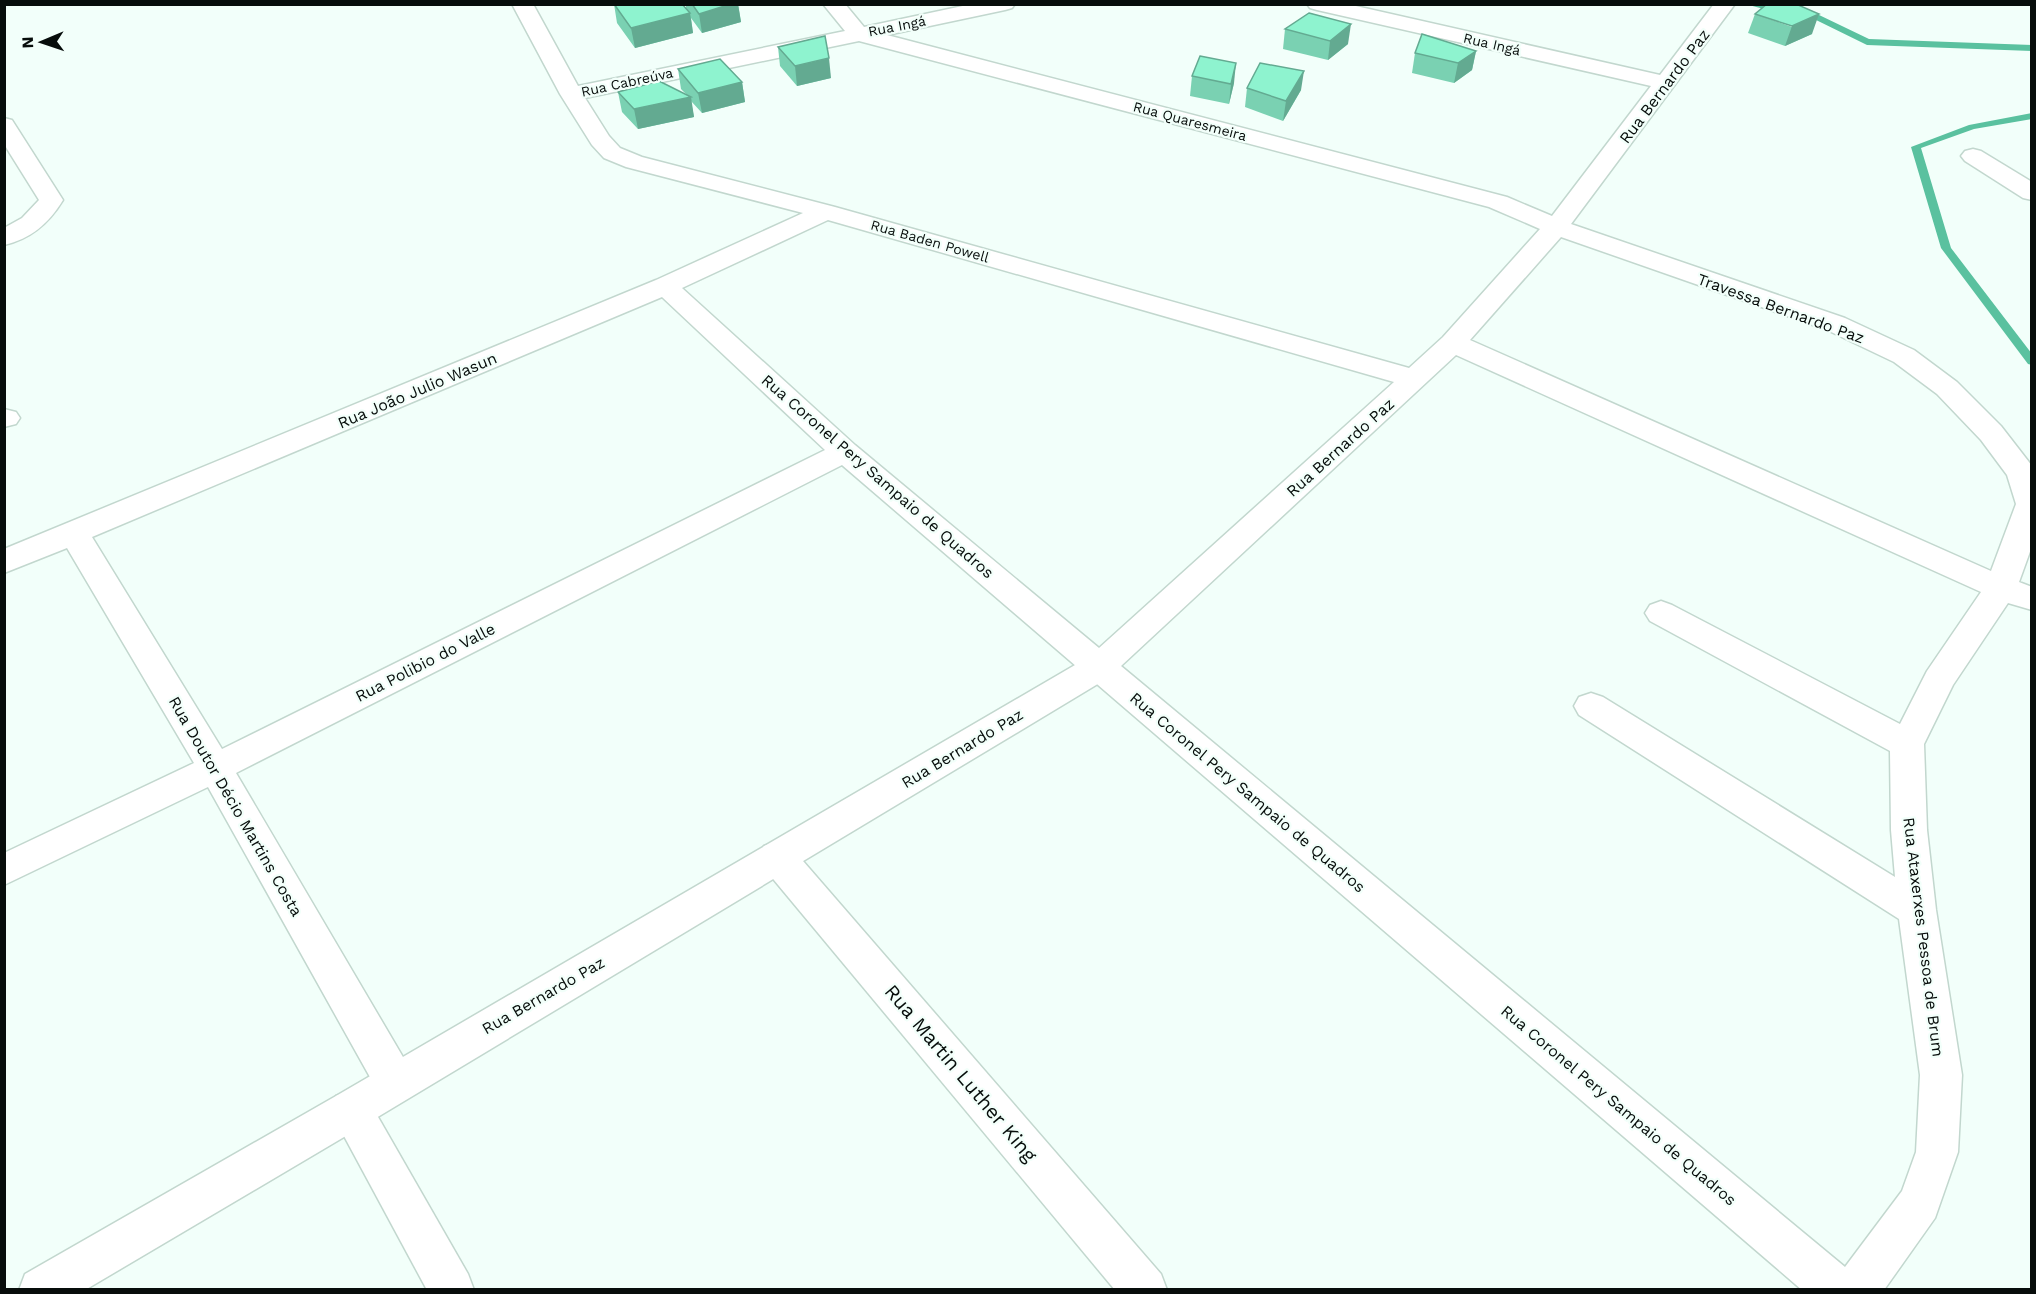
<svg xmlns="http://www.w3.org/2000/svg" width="2036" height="1294" viewBox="0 0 2036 1294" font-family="'Work Sans',sans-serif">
<rect width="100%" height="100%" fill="#f2fffa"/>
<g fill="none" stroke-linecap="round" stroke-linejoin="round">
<g fill="#5ac19f" fill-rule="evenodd">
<path d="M 1745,4 L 1764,4 L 1783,10 L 1779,13 Z"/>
<path d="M 1801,11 L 1817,14 L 1869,39 L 2032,45 L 2032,51 L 1867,45 L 1812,18 L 1798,16 L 1798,12 Z"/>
<path d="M 2032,113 L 2032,119 L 1974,129 L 1921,148 L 1951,248 L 2032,354 L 2032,365 L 2028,364 L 1941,248 L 1911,147 L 1969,125 Z"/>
</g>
<g stroke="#c2d7ce" stroke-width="3">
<g id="minor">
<path d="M 512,4 L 533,4 L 578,86 L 845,31 L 823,4 L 845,4 L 864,27 L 972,4 L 1015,4 L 1012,8 L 1005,10 L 887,35 L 1507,197 L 1552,216 L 1651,86 L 1317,10 L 1310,8 L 1307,4 L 1347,4 L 1660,75 L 1714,4 L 1735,4 L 1571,224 L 1845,318 L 1914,350 L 1957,382 L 2001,426 L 2032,466 L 2032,546 L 2019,582 L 2032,587 L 2032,610 L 2008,603 L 1953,685 L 1924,744 L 1927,830 L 1936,910 L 1962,1075 L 1958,1152 L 1935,1218 L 1884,1290 L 1802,1290 L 842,465 L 236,773 L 410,1069 L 416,1082 L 410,1095 L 395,1101 L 380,1095 L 208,787 L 4,885 L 4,853 L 194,763 L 67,548 L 4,573 L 4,549 L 656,280 L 803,213 L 626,167 L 604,158 L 592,145 L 560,94 ZM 859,41 L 1489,207 L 1540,229 L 1443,337 L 1409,368 L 835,207 L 642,157 L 620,148 L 609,136 L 585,98 ZM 828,220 L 1394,382 L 1099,648 L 855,445 L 682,288 ZM 1561,237 L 1827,330 L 1894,362 L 1937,394 L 1981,440 L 2007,475 L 2016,504 L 1991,571 L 1470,340 ZM 662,297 L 825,450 L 222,749 L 92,537 ZM 1456,355 L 1981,592 L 1927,671 L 1900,724 L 1672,605 L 1661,601 L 1650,605 L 1645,613 L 1650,621 L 1890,751 L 1891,830 L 1895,877 L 1603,697 L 1591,693 L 1579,697 L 1574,706 L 1579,715 L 1899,919 L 1920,1075 L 1916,1152 L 1902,1191 L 1845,1267 L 1121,666 Z"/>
<path d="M 4,118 L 12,120 L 63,200 C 49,223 31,239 4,245 L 4,228 L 22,218 L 39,200 L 4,144 Z"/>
<path d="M 1973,149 L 1981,151 L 2032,182 L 2032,200 L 2023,198 L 1965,161 L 1961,156 L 1965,151 Z"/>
<path d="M 4,409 L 16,412 L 20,418 L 16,424 L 4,427 Z"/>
<path d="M 777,842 L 790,846 L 1161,1274 L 1167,1290 L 1115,1290 L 764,868 L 758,857 L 764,846 Z"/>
<path d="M 351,1091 L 366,1096 L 468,1274 L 474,1290 L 427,1290 L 330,1110 L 336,1096 Z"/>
</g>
</g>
<g stroke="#c2d7ce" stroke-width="3">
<path id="tertiary" d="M 1099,655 L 1111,658 L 1116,667 L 1111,676 L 366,1124 L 85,1290 L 19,1290 L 25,1274 L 336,1096 L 1087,658 Z"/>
</g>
<use href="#minor" fill="#fff" fill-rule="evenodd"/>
<use href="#tertiary" fill="#fff" fill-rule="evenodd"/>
</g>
<g fill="#7ad1b2">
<path d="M 614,4 L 686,9 L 686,4 L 738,4 L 741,22 L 702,33 L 691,18 L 693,33 L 635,48 L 617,23 Z"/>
<path d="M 1755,14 L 1812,34 L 1785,46 L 1748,33 Z"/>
<path d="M 1285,29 L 1348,44 L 1328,60 L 1283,49 Z"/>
<path d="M 778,47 L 831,78 L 797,86 L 780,66 Z"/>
<path d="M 1476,51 L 1472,70 L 1454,83 L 1412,73 L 1415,53 Z"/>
<path d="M 678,69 L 742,82 L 745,102 L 702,113 L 691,101 L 694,117 L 638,129 L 622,112 L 618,92 L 686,94 L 681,89 Z"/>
<path d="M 1192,76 L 1234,83 L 1229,104 L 1190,96 Z"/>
<path d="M 1247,88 L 1301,90 L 1283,121 L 1245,107 Z"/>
</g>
<g fill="#63aa91">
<path d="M 731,4 L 738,4 L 741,22 L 702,33 L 699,14 Z"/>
<path d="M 690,13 L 693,33 L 635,48 L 631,28 Z"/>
<path d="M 1819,14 L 1812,34 L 1785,46 L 1792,26 Z"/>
<path d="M 1351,24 L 1348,44 L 1328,60 L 1330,41 Z"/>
<path d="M 1476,51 L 1472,70 L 1454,83 L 1458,63 Z"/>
<path d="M 829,58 L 831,78 L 797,86 L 795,66 Z"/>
<path d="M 1236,63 L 1234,83 L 1229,104 L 1231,84 Z"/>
<path d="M 1304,71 L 1301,90 L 1283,121 L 1286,101 Z"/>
<path d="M 742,82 L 745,102 L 702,113 L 698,93 Z"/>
<path d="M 691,97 L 694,117 L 638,129 L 634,109 Z"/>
</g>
<g fill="#8ef3cf" stroke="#63aa91" stroke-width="1.5">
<path d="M 614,4 L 682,4 L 690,13 L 631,28 Z"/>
<path d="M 692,4 L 731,4 L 699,14 Z"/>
<path d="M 1767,4 L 1796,4 L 1819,14 L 1792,26 L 1755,14 Z"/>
<path d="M 1309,13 L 1351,24 L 1330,41 L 1285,29 Z"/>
<path d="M 1422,34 L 1476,51 L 1458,63 L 1415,53 Z"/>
<path d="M 825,36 L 829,58 L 795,66 L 778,47 Z"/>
<path d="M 1200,56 L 1236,63 L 1231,84 L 1192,76 Z"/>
<path d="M 720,59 L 742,82 L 698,93 L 678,69 Z"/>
<path d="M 1260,63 L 1304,71 L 1286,101 L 1247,88 Z"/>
<path d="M 659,81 L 691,97 L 634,109 L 618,92 Z"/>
</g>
<g text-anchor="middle" stroke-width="4.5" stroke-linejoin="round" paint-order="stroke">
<g font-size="14" fill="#070d0b" stroke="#f2fffa">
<text transform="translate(897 26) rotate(-11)" y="5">Rua Ingá</text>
<text transform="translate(1492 44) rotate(13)" y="5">Rua Ingá</text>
<text transform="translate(627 82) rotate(-12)" y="5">Rua Cabreúva</text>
<text transform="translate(1190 121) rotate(15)" y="5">Rua Quaresmeira</text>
<text transform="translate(930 241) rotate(16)" y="5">Rua Baden Powell</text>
</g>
<g font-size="16" fill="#070d0b" stroke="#f2fffa">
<text transform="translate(1664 86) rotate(-53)" y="6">Rua Bernardo Paz</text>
<text transform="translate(1781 308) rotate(20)" y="6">Travessa Bernardo Paz</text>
<text transform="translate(417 390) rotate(-23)" y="6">Rua João Julio Wasun</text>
<text transform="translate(1340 447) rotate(-42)" y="6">Rua Bernardo Paz</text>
<text transform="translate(878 476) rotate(41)" y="6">Rua Coronel Pery Sampaio de Quadros</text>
<text transform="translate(425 662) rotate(-27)" y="6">Rua Polibio do Valle</text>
<text transform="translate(962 748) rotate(-31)" y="6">Rua Bernardo Paz</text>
<text transform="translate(1248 792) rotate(40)" y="6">Rua Coronel Pery Sampaio de Quadros</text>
<text transform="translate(236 806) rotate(60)" y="6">Rua Doutor Décio Martins Costa</text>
<text transform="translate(1924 937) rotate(83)" y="6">Rua Ataxerxes Pessoa de Brum</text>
<text transform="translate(543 995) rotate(-30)" y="6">Rua Bernardo Paz</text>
<text transform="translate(1619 1105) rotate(40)" y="6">Rua Coronel Pery Sampaio de Quadros</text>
</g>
<g font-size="20" fill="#070d0b" stroke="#f2fffa">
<text transform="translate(961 1073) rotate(50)" y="7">Rua Martin Luther King</text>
</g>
</g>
<rect width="2036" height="1294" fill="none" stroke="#070d0b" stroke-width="12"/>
<g transform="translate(42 42) rotate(268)" stroke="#f2fffa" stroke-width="4.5" paint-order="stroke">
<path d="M0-4.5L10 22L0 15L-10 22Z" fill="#070d0b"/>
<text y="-9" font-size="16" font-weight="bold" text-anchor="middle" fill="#070d0b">N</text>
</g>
</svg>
